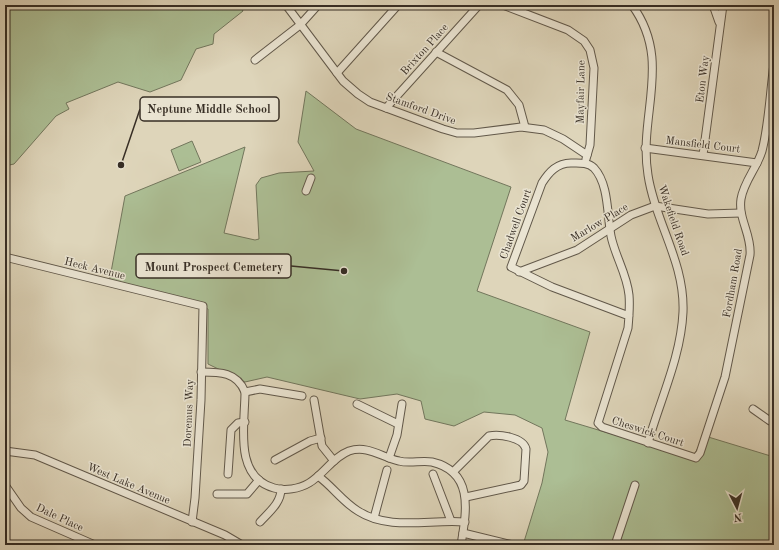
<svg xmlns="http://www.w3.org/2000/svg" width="779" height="550" viewBox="0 0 779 550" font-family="'Old Standard TT',serif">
<rect width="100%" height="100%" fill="#ded5ba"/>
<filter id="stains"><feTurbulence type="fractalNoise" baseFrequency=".005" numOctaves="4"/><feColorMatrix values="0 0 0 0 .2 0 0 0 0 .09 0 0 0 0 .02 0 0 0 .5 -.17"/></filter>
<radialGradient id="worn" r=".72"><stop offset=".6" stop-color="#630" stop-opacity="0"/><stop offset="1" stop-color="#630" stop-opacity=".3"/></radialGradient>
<g fill="#acbe94" stroke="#72765c">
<path d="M 5,5 L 240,5 L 243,11 L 214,34 L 213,44 L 196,49 L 181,80 L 150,92 L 118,82 L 66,103 L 69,109 L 56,116 L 14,164 L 5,166 Z"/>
<path d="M 306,91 L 356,129 L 511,187 L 477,291 L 590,332 L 565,420 L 692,458 L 705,436 L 774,457 L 774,545 L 523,545 L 542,483 L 548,452 L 542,428 L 515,415 L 484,412 L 454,426 L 425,419 L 421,401 L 397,394 L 360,399 L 267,377 L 245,382 L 208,364 L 208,309 L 109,283 L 125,196 L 245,147 L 224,233 L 255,240 L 259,239 L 256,185 L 261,178 L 279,173 L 314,171 L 298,142 Z"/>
<path d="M 192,141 L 201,162 L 179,171 L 171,150 Z"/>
</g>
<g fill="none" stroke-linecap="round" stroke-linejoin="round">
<g stroke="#61584a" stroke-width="9">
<g id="minor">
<path d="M 286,5 L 343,81 L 358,94 L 370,102 L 443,129 L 457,133 L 474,133 L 521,127 L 544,130 L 563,139 L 587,155"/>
<path d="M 503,5 L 568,30 L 584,41 L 590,50 L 594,68 L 590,145 L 586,159"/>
<path d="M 632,5 C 673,61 638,114 648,175 C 655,222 685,262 683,312 C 681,357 660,400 648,443"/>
<path d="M 713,5 L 719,22"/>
<path d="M 436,52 L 507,90 L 519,105 L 525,127"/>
<path d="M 255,60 L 300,25 L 318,5"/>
<path d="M 337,73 L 398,5"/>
<path d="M 386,108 L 479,5"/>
<path d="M 645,148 L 757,163"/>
<path d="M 703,155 L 723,5"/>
<path d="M 306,191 L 311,178"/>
<path d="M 5,257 L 203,306 L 201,400 L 195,498 L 192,522"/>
<path d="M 519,272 L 577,250 L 631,215 L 655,206 L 708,214 L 741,213"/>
<path d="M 629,316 L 552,287 L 511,267 L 542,183 C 549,172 557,163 571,163 C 579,163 588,162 594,168 C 609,184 607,215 611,236 C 615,256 627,274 629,295 C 630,306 629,317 628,328 L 598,423 L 602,427 L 696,458 L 700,453 L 725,377 L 750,255 C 752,235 738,219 741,199 C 744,181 757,168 762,151 C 769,124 770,92 774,64"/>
<path d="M 201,372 C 220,372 237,372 245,392 C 245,423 233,477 274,488 C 285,491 299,489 309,483 C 324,474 333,457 349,451 C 368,445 381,457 399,461 C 410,464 421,460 432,462 C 475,472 466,513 461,545"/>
<path d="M 245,392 L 260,389 L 302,396"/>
<path d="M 314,400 L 322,446 L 334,461"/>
<path d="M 357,404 L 398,424"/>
<path d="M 753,409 L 770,421 L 774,422"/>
<path d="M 5,451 L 35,455 L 225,535 L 242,545"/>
<path d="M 389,458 L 397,435 L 402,404"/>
<path d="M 275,460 L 310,441 L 321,438"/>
<path d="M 453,472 L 489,436 C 499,434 523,437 526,449 L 524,481 L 521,485 L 466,497"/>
<path d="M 228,474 L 231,430 L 238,423 L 245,422"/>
<path d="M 433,474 L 451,521"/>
<path d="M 318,476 C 332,486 343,502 358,511 C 389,531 430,519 465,522"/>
<path d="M 5,485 L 21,508 L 31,517 L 95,545"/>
<path d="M 217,494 L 247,494 L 259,480"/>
<path d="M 374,518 L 387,470"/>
<path d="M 260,522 C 269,512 281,503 281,489"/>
<path d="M 463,533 L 513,545"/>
<path d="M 615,545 L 635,485"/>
</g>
</g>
<use href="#minor" stroke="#eae4d2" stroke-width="7"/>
</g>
<g text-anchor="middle" stroke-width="3" stroke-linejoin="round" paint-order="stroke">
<g font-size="11" fill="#372e25" stroke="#eae4d2">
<text transform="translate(424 49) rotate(-48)" y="4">Brixton Place</text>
<text transform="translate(702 79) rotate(-83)" y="4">Eton Way</text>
<text transform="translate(580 92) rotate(-89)" y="4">Mayfair Lane</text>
<text transform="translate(421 108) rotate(20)" y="4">Stamford Drive</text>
<text transform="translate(703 144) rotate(7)" y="4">Mansfield Court</text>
<text transform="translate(674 220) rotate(71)" y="4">Wakefield Road</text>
<text transform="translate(599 222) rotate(-31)" y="4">Marlow Place</text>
<text transform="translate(515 224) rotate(-70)" y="4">Chadwell Court</text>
<text transform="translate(95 268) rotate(14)" y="4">Heck Avenue</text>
<text transform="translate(732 283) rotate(-80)" y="4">Fordham Road</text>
<text transform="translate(188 413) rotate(-88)" y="4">Doremus Way</text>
<text transform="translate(648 431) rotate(18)" y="4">Cheswick Court</text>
<text transform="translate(129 483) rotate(23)" y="4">West Lake Avenue</text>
<text transform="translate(60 517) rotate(25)" y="4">Dale Place</text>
</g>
</g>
<path fill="none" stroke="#372e25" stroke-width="1.5" d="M121 165L140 109M344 271L291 266"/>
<g fill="#372e25" stroke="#eae4d2" stroke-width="1.5">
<circle cx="121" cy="165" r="4"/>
<circle cx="344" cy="271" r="4"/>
</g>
<g fill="#eae4d2" stroke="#372e25" stroke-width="1.5">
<rect x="140" y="97" width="139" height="24" rx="4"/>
<rect x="136" y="254" width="155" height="24" rx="4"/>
</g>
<g font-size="12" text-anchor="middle" font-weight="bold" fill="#372e25">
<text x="209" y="113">Neptune Middle School</text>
<text x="214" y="271">Mount Prospect Cemetery</text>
</g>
<rect width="779" height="550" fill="none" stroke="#ded5ba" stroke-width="20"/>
<rect x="6" y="6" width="767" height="538" fill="none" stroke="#372e25" stroke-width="2"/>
<rect x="10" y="10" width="759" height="530" fill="none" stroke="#372e25"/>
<g transform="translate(737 508) rotate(174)" stroke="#eae4d2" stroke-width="3" paint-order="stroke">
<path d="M0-3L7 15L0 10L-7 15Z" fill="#372e25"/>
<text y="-6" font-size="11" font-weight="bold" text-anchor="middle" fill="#372e25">N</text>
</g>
<rect width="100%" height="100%" filter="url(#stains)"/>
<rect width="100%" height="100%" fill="url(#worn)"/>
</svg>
